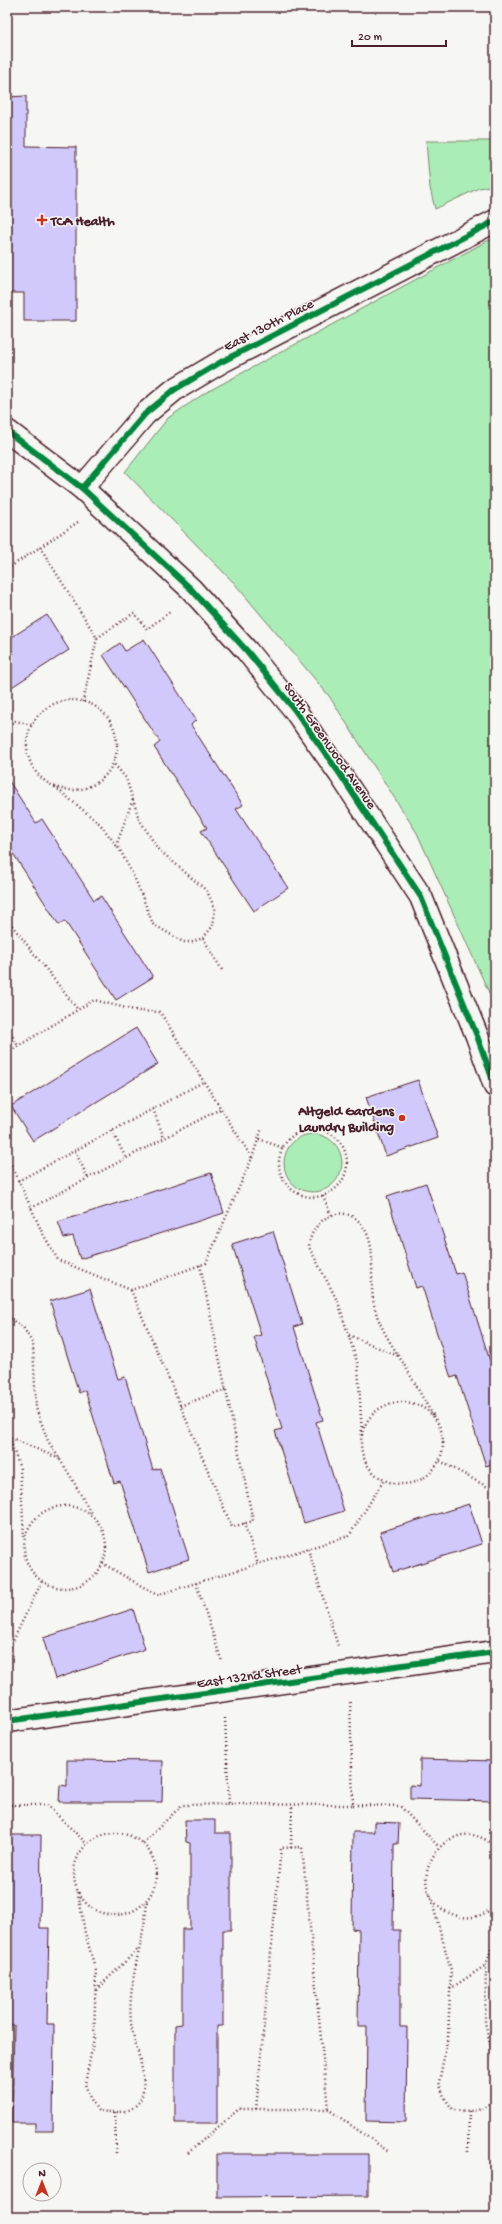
<svg xmlns="http://www.w3.org/2000/svg" width="502" height="2224" viewBox="0 0 502 2224" font-family="'Gochi Hand',sans-serif">
<rect width="100%" height="100%" fill="#f6f6f2"/>
<filter id="ink" filterUnits="userSpaceOnUse"><feTurbulence type="fractalNoise" baseFrequency=".025" numOctaves="2"/><feDisplacementMap in="SourceGraphic" scale="8" xChannelSelector="R" yChannelSelector="G"/><feConvolveMatrix kernelMatrix="1 2 1 2 8 2 1 2 1" color-interpolation-filters="sRGB"/></filter>
<g filter="url(#ink)">
<g fill="#abedb6" stroke="#7a8670">
<path d="M 426,141 L 495,141 L 495,185 L 479,188 L 435,209 L 430,188 Z"/>
<path d="M 489,240 L 495,240 L 495,1006 L 417,833 L 329,696 L 235,584 L 125,472 L 168,418 L 205,393 Z"/>
<circle cx="313" cy="1163" r="29"/>
</g>
<g fill="#d1c9fb" stroke="#4a1f2b">
<path d="M 26,96 L 26,146 L 76,147 L 76,321 L 24,321 L 24,293 L 7,293 L 7,97 Z"/>
<path d="M 47,615 L 69,650 L 7,690 L 7,640 Z"/>
<path d="M 144,639 L 196,720 L 191,725 L 243,805 L 236,809 L 288,888 L 254,911 L 201,831 L 207,828 L 154,747 L 160,742 L 103,655 L 120,643 L 125,651 Z"/>
<path d="M 7,778 L 36,823 L 42,819 L 94,900 L 101,896 L 153,977 L 116,1000 L 65,921 L 59,925 L 7,844 Z"/>
<path d="M 136,1028 L 158,1064 L 33,1141 L 11,1106 Z"/>
<path d="M 418,1080 L 438,1138 L 386,1156 L 366,1097 Z"/>
<path d="M 211,1173 L 224,1213 L 80,1259 L 73,1236 L 64,1238 L 58,1222 Z"/>
<path d="M 426,1183 L 456,1274 L 462,1272 L 491,1364 L 495,1363 L 495,1463 L 486,1466 L 457,1376 L 451,1378 L 422,1286 L 416,1288 L 387,1196 Z"/>
<path d="M 273,1231 L 302,1324 L 294,1327 L 323,1420 L 316,1422 L 344,1511 L 304,1523 L 275,1431 L 282,1429 L 254,1337 L 261,1335 L 232,1244 Z"/>
<path d="M 90,1289 L 118,1379 L 125,1377 L 153,1470 L 160,1468 L 189,1559 L 149,1572 L 120,1481 L 114,1483 L 85,1390 L 79,1393 L 50,1301 Z"/>
<path d="M 469,1504 L 482,1544 L 393,1572 L 380,1532 Z"/>
<path d="M 133,1609 L 145,1649 L 55,1679 L 43,1638 Z"/>
<path d="M 420,1759 L 495,1761 L 495,1801 L 410,1799 L 410,1785 L 420,1786 Z"/>
<path d="M 67,1760 L 163,1761 L 162,1802 L 59,1802 L 60,1785 L 67,1786 Z"/>
<path d="M 185,1820 L 215,1820 L 215,1833 L 231,1833 L 231,1930 L 223,1930 L 223,2026 L 217,2026 L 217,2123 L 175,2123 L 175,2025 L 182,2024 L 182,1929 L 190,1929 L 190,1843 L 186,1842 Z"/>
<path d="M 374,1822 L 399,1823 L 398,1844 L 394,1844 L 393,1930 L 400,1930 L 400,2027 L 407,2027 L 406,2122 L 366,2121 L 367,2026 L 358,2026 L 359,1930 L 352,1929 L 353,1832 L 374,1832 Z"/>
<path d="M 7,1835 L 41,1835 L 40,1928 L 49,1928 L 47,2024 L 54,2024 L 53,2131 L 35,2131 L 35,2123 L 12,2123 L 14,2025 L 7,2025 Z"/>
<path d="M 217,2154 L 368,2154 L 368,2196 L 217,2197 Z"/>
</g>
<g fill="none" stroke-linecap="round" stroke-linejoin="round">
<g stroke="#4a1f2b" stroke-width="25">
<g id="minor">
<path d="M 7,431 L 82,488 L 191,589 L 247,651 L 294,709 L 340,774 L 421,897 L 477,1036 L 495,1086"/>
<path d="M 82,488 L 145,414 L 174,390 L 221,362 L 495,221"/>
<path d="M 7,1721 L 495,1652"/>
</g>
</g>
<g stroke="#4a1f2b" stroke-width="2.5" stroke-dasharray="1 3" stroke-linecap="butt">
<path d="M 40,547 L 97,638 L 83,702"/>
<path d="M 7,569 L 78,522"/>
<path d="M 97,638 L 134,613 L 147,629 L 171,611"/>
<circle cx="72" cy="745" r="45"/>
<path d="M 7,719 L 32,725"/>
<path d="M 55,787 L 100,824 L 120,850 L 136,881 L 153,924 L 183,942 L 192,942 L 203,938 L 213,926 L 215,909 L 207,891 L 158,849 L 139,819 L 126,778 L 114,764"/>
<path d="M 116,846 L 133,799"/>
<path d="M 7,919 L 78,1010"/>
<path d="M 203,938 L 222,970"/>
<path d="M 7,1026 L 18,1046"/>
<path d="M 7,1053 L 94,1000 L 138,1011 L 160,1012 L 252,1158 L 206,1263 L 131,1290 L 58,1260 L 42,1232 L 7,1155"/>
<path d="M 153,1109 L 164,1138"/>
<circle cx="313" cy="1163" r="34"/>
<path d="M 112,1131 L 126,1158"/>
<path d="M 259,1139 L 283,1148"/>
<path d="M 75,1151 L 88,1178"/>
<path d="M 252,1158 L 262,1128"/>
<path d="M 18,1181 L 205,1081"/>
<path d="M 323,1196 L 331,1215"/>
<path d="M 31,1208 L 222,1108"/>
<path d="M 131,1290 L 232,1527 L 253,1521 L 200,1265"/>
<path d="M 7,1317 L 23,1327 L 33,1344 L 36,1408 L 48,1441 L 71,1477 L 92,1515"/>
<path d="M 349,1335 L 398,1356"/>
<circle cx="402" cy="1443" r="41"/>
<path d="M 180,1406 L 226,1389"/>
<path d="M 7,1430 L 20,1469 L 24,1537"/>
<path d="M 362,1435 L 358,1365 L 338,1302 L 309,1247 C 310,1220 343,1200 362,1225 C 379,1248 368,1279 374,1305 C 380,1331 396,1350 409,1373 C 417,1387 424,1401 433,1415"/>
<path d="M 11,1438 L 60,1459"/>
<path d="M 440,1461 L 495,1491"/>
<circle cx="65" cy="1547" r="41"/>
<path d="M 244,1523 L 258,1564"/>
<path d="M 308,1549 L 338,1646"/>
<path d="M 102,1563 L 157,1595 L 349,1536 L 384,1480"/>
<path d="M 196,1583 L 222,1662"/>
<path d="M 7,1650 L 9,1649 L 42,1581"/>
<path d="M 225,1718 L 229,1804 L 353,1805 L 350,1700"/>
<path d="M 7,1805 L 47,1805 L 87,1844"/>
<path d="M 353,1805 L 400,1806 L 439,1847"/>
<circle cx="115" cy="1874" r="41"/>
<path d="M 143,1843 L 182,1805 L 229,1804"/>
<path d="M 495,1847 C 447,1801 389,1897 458,1916 C 471,1920 485,1915 495,1906"/>
<path d="M 291,1848 L 292,1804"/>
<path d="M 78,1892 L 85,1933 L 96,1971 L 94,2038 L 85,2084 L 90,2098 L 98,2111 C 112,2112 129,2115 138,2103 C 153,2085 133,2043 131,2023 C 127,1980 145,1941 147,1899"/>
<path d="M 430,1895 L 451,1970 L 448,2037 L 439,2082 L 444,2097 L 453,2110 C 469,2111 490,2114 495,2094"/>
<path d="M 495,1938 L 486,1965 L 485,2022 L 495,2065"/>
<path d="M 450,1989 L 486,1965"/>
<path d="M 96,1990 L 137,1950"/>
<path d="M 256,2109 L 281,1848 L 302,1847 L 328,2109"/>
<path d="M 115,2112 L 116,2154"/>
<path d="M 468,2152 L 469,2111"/>
<path d="M 188,2153 L 239,2109 L 328,2109 L 389,2152"/>
</g>
<use href="#minor" stroke="#f6f6f2" stroke-width="22"/>
<g stroke="#f6f6f2" stroke-width="8">
<g id="cycleway">
<path d="M 7,431 L 82,488 L 191,589 L 247,651 L 294,709 L 340,774 L 421,897 L 477,1036 L 495,1086"/>
<path d="M 82,488 L 145,414 L 174,390 L 221,362 L 495,221"/>
<path d="M 7,1721 L 495,1652"/>
</g>
</g>
<use href="#cycleway" stroke="#00873e" stroke-width="6"/>
</g>
</g>
<g fill="#c8321e" stroke="#f6f6f2" stroke-width="1.5">
<path d="M40 214h4v4h4v4h-4v4h-4v-4h-4v-4h4z"/>
<circle cx="402" cy="1118" r="4"/>
</g>
<g text-anchor="middle" stroke-width="3" stroke-linejoin="round" paint-order="stroke">
<g font-size="14" font-weight="bold" fill="#4a1f2b" stroke="#f6f6f2" text-anchor="start">
<text x="51" y="225">TCA Health</text>
<text x="394" y="1115" text-anchor="end">Altgeld Gardens<tspan x="394" dy="16">Laundry Building</tspan></text>
</g>
<g font-size="14" fill="#4a1f2b" stroke="#f6f6f2">
<text transform="translate(268 324) rotate(-27)" y="5">East 130th Place</text>
<text transform="translate(331 745) rotate(55)" y="5">South Greenwood Avenue</text>
<text transform="translate(249 1675) rotate(-8)" y="5">East 132nd Street</text>
</g>
</g>
<rect width="502" height="2224" fill="none" stroke="#f6f6f2" stroke-width="24"/>
<rect x="12" y="12" width="478" height="2200" fill="none" stroke="#4a1f2b" stroke-width="1.5" filter="url(#ink)"/>
<g transform="translate(42 2182)"><circle r="19" fill="#f6f6f2" stroke="#b1a0a2"/>
<path d="M0-3L7 15L0 10L-7 15Z" fill="#c8321e"/>
<text y="-6" font-size="11" font-weight="bold" text-anchor="middle" fill="#4a1f2b">N</text>
</g>
<path d="M352 40v6h94v-6" fill="none" stroke="#4a1f2b" stroke-width="2"/>
<text x="358" y="40" font-size="12" fill="#4a1f2b" stroke="#f6f6f2" stroke-width="3" paint-order="stroke">20 m</text>
</svg>
